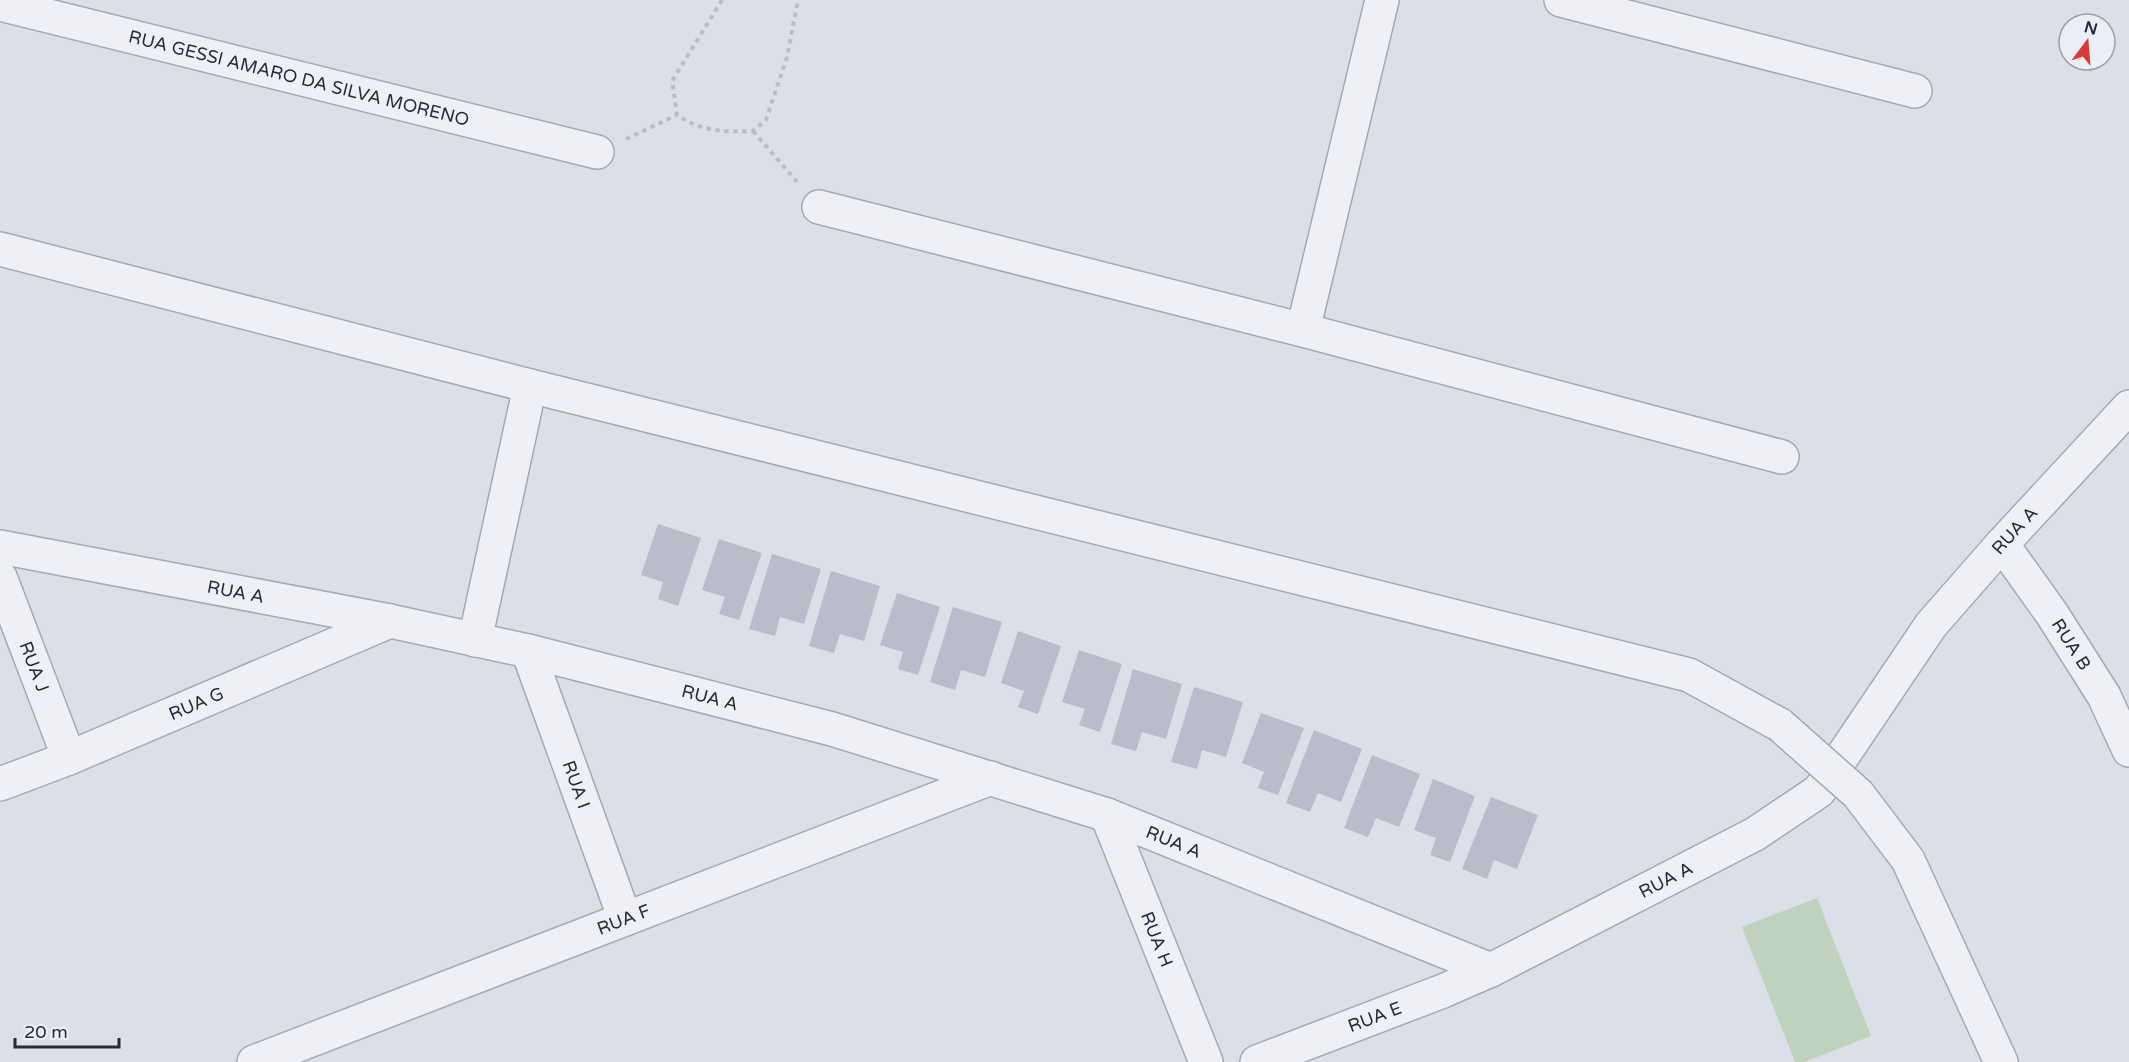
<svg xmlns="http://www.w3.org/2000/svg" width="2129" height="1062" viewBox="0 0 2129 1062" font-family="'Varela Round',sans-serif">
<rect width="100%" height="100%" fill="#dcdfe8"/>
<path fill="#bed2bd" d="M 1817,898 L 1871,1036 L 1804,1062 L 1795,1062 L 1742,927 Z"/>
<g fill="#b9bdcb">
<path d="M 658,524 L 701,538 L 678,606 L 658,599 L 663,582 L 641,575 Z"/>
<path d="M 719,539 L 762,553 L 739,620 L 719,614 L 725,597 L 702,590 Z"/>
<path d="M 772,554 L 821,569 L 804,624 L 780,617 L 775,636 L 749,629 Z"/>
<path d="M 831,571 L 880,586 L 864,641 L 840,634 L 834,653 L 809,646 Z"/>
<path d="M 897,593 L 940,607 L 918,675 L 898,669 L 903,652 L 880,645 Z"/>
<path d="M 953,607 L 1002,622 L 985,677 L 961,670 L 955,690 L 930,682 Z"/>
<path d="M 1018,631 L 1061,646 L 1038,714 L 1018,707 L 1024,691 L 1001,683 Z"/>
<path d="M 1079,650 L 1122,664 L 1100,732 L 1079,725 L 1085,709 L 1062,702 Z"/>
<path d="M 1133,669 L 1182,684 L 1166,739 L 1142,732 L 1136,751 L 1111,744 Z"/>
<path d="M 1194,687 L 1243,702 L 1226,757 L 1202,750 L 1197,769 L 1171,762 Z"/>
<path d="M 1261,713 L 1304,728 L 1278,795 L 1258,788 L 1264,772 L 1242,763 Z"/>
<path d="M 1314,730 L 1362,749 L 1341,802 L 1318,793 L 1310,812 L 1286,803 Z"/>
<path d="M 1372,755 L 1420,774 L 1399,827 L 1376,818 L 1368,837 L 1344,828 Z"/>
<path d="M 1433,779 L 1475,796 L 1450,862 L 1430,855 L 1436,838 L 1414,830 Z"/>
<path d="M 1491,797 L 1538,815 L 1517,869 L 1494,860 L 1487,879 L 1462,869 Z"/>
</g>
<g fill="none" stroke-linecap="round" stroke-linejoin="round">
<g stroke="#a5a9b5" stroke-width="36">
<g id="minor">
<path d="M 1561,0 L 1915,91"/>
<path id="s1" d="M 0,4 L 597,152"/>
<path d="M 819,207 L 1303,330 L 1782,457"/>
<path d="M 0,249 L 530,386 L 1689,675 L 1780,725"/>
<path d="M 1303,330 L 1382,0"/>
<path id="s2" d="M 2002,544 L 2052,614 L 2104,696 L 2129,750"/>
<path id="s3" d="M 0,547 L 390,621 L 528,651 L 832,729 L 1107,815 L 1491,970"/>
<path id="s4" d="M 0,577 L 69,758"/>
<path d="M 475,640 L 530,386"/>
<path id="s5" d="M 528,651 L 625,919"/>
<path id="s6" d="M 0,784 L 69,758 L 390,621"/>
<path id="s7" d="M 1107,815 L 1206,1062"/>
<path d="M 1908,860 L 2001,1062"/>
<path id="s8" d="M 254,1062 L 991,778"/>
<path id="s9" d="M 1257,1062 L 1443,991 L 1491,970 L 1755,834 L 1819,791 L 1931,625 L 2002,544 L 2129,407"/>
</g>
</g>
<g stroke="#babdc6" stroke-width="4" stroke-dasharray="4.5 4.5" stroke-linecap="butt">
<path d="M 722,0 L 672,81 L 677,115 C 702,132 725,132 753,131 L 766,120 L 787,57 L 798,0"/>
<path d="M 753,131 L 798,183"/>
<path d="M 626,139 L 677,115"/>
</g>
<use href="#minor" stroke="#eff0f6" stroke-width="33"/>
<g stroke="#a5a9b5" stroke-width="36" stroke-linecap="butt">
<path id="minor-bridge" d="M 1780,725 L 1858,794 L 1908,860"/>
</g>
<use href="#minor-bridge" stroke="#eff0f6" stroke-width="33"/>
</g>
<g text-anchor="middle" stroke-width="6" stroke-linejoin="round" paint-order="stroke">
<g font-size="18" fill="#252a3f" stroke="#eceef5">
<text dy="6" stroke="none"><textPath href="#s1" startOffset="308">RUA GESSI AMARO DA SILVA MORENO</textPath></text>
<text dy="6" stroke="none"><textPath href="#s9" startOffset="952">RUA A</textPath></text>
<text dy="6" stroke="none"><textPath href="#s3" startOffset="240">RUA A</textPath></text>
<text dy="6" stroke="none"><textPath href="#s2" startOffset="122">RUA B</textPath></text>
<text dy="6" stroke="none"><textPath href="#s4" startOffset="96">RUA J</textPath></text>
<text dy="6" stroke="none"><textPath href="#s3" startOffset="726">RUA A</textPath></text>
<text dy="6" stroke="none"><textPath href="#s6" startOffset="212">RUA G</textPath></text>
<text dy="6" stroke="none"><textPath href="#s5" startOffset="142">RUA I</textPath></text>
<text dy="6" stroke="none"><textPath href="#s3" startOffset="1212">RUA A</textPath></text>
<text dy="6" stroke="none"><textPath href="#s9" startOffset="448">RUA A</textPath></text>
<text dy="6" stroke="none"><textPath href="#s8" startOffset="396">RUA F</textPath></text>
<text dy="6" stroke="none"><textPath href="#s7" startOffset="134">RUA H</textPath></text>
<text dy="6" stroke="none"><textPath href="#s9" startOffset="126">RUA E</textPath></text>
</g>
</g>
<g transform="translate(2087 42) rotate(16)"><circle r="28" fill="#eceef5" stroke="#9ca0ac" stroke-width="1.5"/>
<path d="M0-4.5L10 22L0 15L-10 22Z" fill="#d83b36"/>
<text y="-9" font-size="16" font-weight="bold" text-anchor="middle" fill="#252a3f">N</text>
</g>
<path d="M15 1038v9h104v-9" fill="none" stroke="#252a3f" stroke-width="3"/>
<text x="24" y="1038" font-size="18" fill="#252a3f" stroke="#eceef5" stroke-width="4.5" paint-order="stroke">20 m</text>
</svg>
